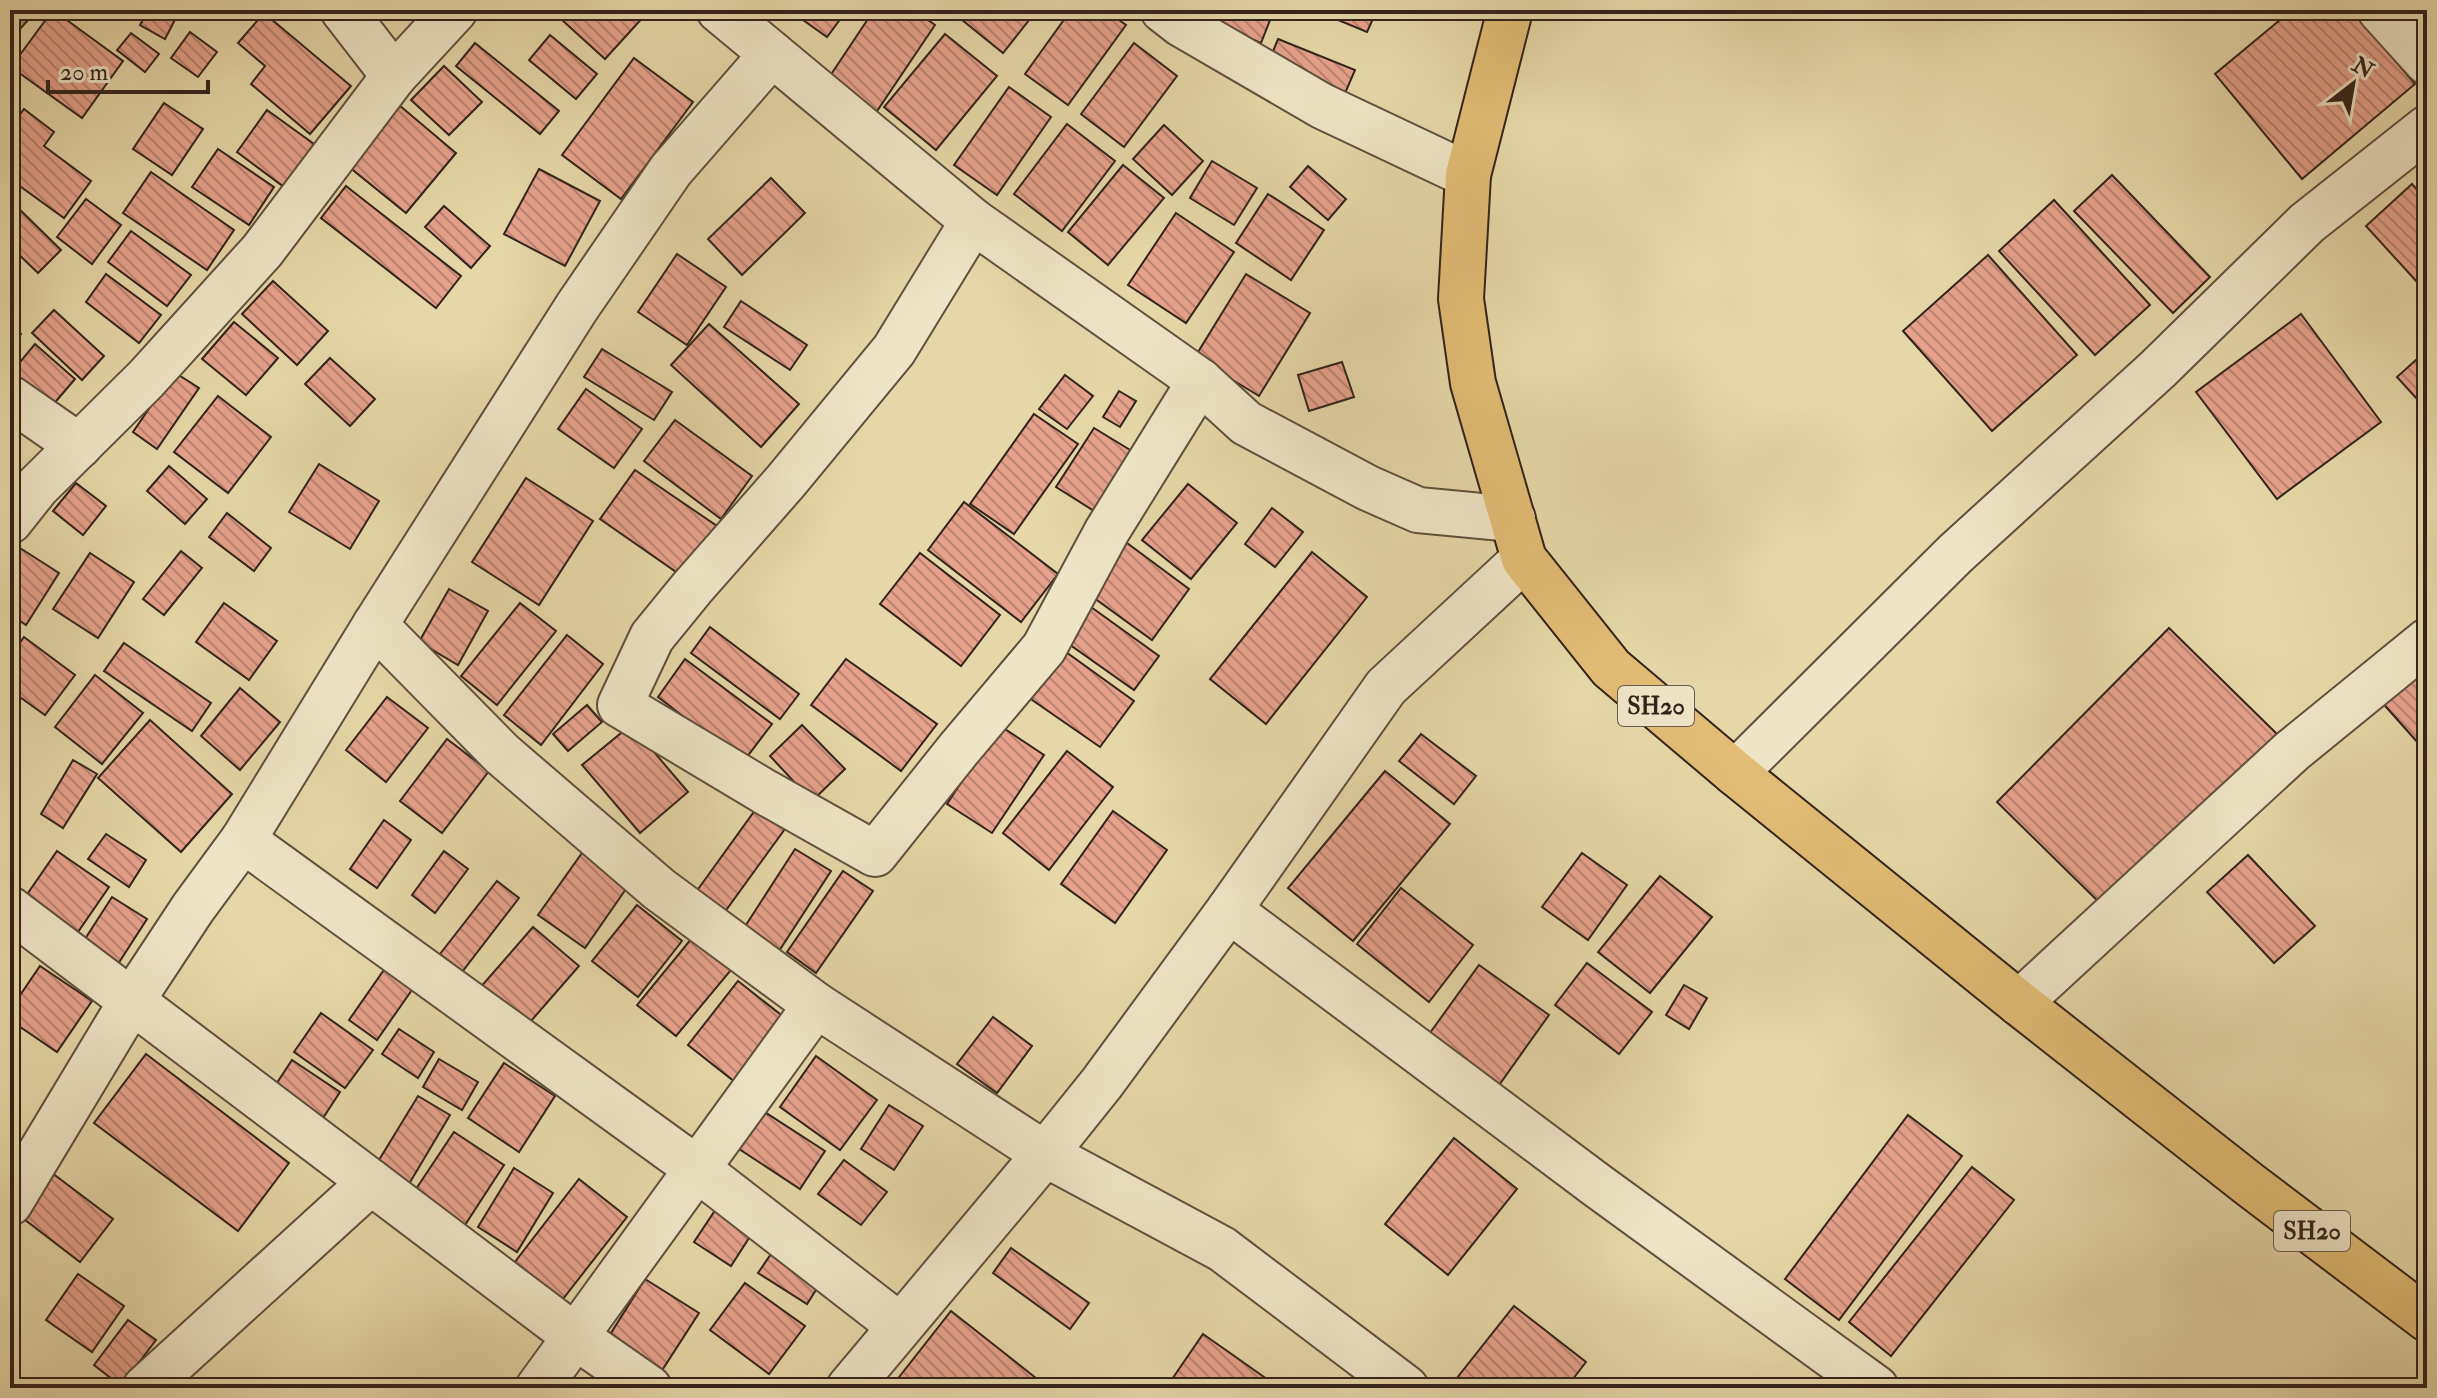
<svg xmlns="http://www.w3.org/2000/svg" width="2437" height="1398" viewBox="0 0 2437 1398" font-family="'IM FELL Double Pica',serif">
<defs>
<pattern id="building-back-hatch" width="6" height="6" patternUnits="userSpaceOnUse" patternTransform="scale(2)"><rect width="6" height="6" fill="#e6a28b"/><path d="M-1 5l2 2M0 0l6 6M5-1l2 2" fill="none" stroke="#bb8471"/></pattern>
</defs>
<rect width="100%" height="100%" fill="#e5d7a7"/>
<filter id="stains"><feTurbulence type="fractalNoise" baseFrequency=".0025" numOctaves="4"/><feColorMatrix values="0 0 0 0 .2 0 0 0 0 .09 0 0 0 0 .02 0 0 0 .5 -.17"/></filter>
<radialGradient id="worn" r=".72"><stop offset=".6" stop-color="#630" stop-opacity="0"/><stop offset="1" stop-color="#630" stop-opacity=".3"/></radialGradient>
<g fill="url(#building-back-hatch)" stroke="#32231a" stroke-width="2">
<path d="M 10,10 L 19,10 L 29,19 L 10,40 Z"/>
<path d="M 53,10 L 123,61 L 82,118 L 11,67 Z"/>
<path d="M 100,10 L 131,10 L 129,16 Z"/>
<path d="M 148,10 L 180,10 L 165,39 L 140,25 Z"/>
<path d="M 551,10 L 642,10 L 646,14 L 605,59 Z"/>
<path d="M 789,10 L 847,10 L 827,37 Z"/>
<path d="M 874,10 L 914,10 L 935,25 L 875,114 L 826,82 Z"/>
<path d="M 960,10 L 1037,10 L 1003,53 L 956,15 Z"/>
<path d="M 1071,10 L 1105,10 L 1126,25 L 1068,105 L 1025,74 Z"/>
<path d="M 1203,10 L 1274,10 L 1261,43 L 1200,18 Z"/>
<path d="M 1314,10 L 1377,10 L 1367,32 Z"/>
<path d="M 2292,10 L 2352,10 L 2415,84 L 2302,179 L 2215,74 Z"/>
<path d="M 264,13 L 351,86 L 310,134 L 251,84 L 265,66 L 238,43 Z"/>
<path d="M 190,32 L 217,52 L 198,77 L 171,58 Z"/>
<path d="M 131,33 L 159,54 L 145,72 L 117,50 Z"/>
<path d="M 945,34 L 997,76 L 936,150 L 884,107 Z"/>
<path d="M 550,35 L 597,74 L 576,99 L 529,60 Z"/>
<path d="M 1278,39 L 1355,70 L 1343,98 L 1267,66 Z"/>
<path d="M 475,43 L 559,111 L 540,134 L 456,66 Z"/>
<path d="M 1134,43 L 1177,76 L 1124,147 L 1081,114 Z"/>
<path d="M 634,58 L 693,102 L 621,199 L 562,155 Z"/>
<path d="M 444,66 L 482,102 L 449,135 L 411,100 Z"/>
<path d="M 1009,87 L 1051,117 L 997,195 L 954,165 Z"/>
<path d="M 164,103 L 203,129 L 172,175 L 133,149 Z"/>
<path d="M 399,105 L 456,153 L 406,213 L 348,166 Z"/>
<path d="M 24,109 L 54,132 L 44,146 L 91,181 L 64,218 L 10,179 L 10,128 Z"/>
<path d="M 267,110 L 314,144 L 284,187 L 237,152 Z"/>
<path d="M 1067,124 L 1115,161 L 1062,231 L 1014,194 Z"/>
<path d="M 1164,125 L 1203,161 L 1172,195 L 1133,159 Z"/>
<path d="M 218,149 L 274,187 L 249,225 L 192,187 Z"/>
<path d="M 1212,161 L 1257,188 L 1234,225 L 1190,198 Z"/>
<path d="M 1123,165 L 1164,198 L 1108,265 L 1068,232 Z"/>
<path d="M 1308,166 L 1346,199 L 1328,220 L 1290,187 Z"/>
<path d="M 539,169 L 600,201 L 565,266 L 504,234 Z"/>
<path d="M 151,172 L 234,230 L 207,270 L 123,213 Z"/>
<path d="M 2112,175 L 2210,277 L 2173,313 L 2074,211 Z"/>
<path d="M 771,178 L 805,213 L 742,275 L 708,239 Z"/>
<path d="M 2412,184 L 2427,201 L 2427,293 L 2366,226 Z"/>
<path d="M 346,186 L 461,276 L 436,308 L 321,218 Z"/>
<path d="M 1268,194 L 1324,230 L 1291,280 L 1236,243 Z"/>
<path d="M 86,199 L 121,225 L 92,264 L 57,237 Z"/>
<path d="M 10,200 L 61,250 L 38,273 L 10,246 Z"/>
<path d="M 2054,200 L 2150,305 L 2095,355 L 1999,251 Z"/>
<path d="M 444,206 L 490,246 L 471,268 L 425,227 Z"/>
<path d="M 1176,213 L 1234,252 L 1186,323 L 1128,285 Z"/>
<path d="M 131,231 L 191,275 L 167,306 L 108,262 Z"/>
<path d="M 677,254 L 726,287 L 687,345 L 638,312 Z"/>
<path d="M 1988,255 L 2077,355 L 1992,431 L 1903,331 Z"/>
<path d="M 106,274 L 161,315 L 139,343 L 86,302 Z"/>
<path d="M 1246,274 L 1310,313 L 1259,396 L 1195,357 Z"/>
<path d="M 273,281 L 328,331 L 297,365 L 242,314 Z"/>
<path d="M 741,301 L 807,345 L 790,370 L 724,327 Z"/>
<path d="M 54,310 L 104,356 L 82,380 L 32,333 Z"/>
<path d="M 2301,314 L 2381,422 L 2277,499 L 2196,392 Z"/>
<path d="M 234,322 L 278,358 L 246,395 L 202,359 Z"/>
<path d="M 10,324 L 21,334 L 10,346 Z"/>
<path d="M 709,324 L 799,404 L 761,447 L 671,365 Z"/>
<path d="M 35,344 L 75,379 L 45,414 L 10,385 L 10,374 Z"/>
<path d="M 602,349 L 672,392 L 654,420 L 584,377 Z"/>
<path d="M 2427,350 L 2427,410 L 2397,377 Z"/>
<path d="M 330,358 L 375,399 L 350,426 L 305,384 Z"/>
<path d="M 1342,362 L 1354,397 L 1309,411 L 1298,375 Z"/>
<path d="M 174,372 L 199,388 L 157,449 L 133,432 Z"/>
<path d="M 1065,375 L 1093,396 L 1067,429 L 1039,409 Z"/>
<path d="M 586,389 L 642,429 L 614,468 L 558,429 Z"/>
<path d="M 1119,391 L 1136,401 L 1120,427 L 1103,417 Z"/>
<path d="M 218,396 L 271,437 L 228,493 L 174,452 Z"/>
<path d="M 1034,414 L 1078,444 L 1014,534 L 970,504 Z"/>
<path d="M 675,420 L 752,476 L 721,519 L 644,461 Z"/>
<path d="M 1094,428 L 1140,456 L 1102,516 L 1056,487 Z"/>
<path d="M 319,464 L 379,501 L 350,549 L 289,512 Z"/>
<path d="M 169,466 L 207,499 L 185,524 L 147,491 Z"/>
<path d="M 635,470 L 717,526 L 682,576 L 600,519 Z"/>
<path d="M 526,478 L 593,521 L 539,605 L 472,562 Z"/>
<path d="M 76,483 L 106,506 L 83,535 L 53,511 Z"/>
<path d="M 1188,484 L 1237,523 L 1191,579 L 1142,540 Z"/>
<path d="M 964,502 L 1058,574 L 1021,622 L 928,550 Z"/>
<path d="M 1272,508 L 1303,532 L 1275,567 L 1245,544 Z"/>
<path d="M 227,513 L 271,548 L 254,571 L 209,537 Z"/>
<path d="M 1127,543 L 1189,589 L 1152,640 L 1090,595 Z"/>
<path d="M 20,548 L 59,573 L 26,625 L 10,614 L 10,563 Z"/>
<path d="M 181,551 L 202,568 L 164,615 L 143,599 Z"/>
<path d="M 1312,552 L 1367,597 L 1266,724 L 1210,679 Z"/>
<path d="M 90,553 L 134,582 L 98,638 L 53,609 Z"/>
<path d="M 920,553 L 1000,615 L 961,666 L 880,604 Z"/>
<path d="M 449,589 L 488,611 L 458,665 L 419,642 Z"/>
<path d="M 224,603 L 277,641 L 249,680 L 196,642 Z"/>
<path d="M 520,603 L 556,631 L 497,705 L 461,676 Z"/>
<path d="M 1091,607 L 1159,656 L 1134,690 L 1066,642 Z"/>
<path d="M 710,627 L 799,694 L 780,719 L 691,653 Z"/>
<path d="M 2169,628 L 2277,734 L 2105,908 L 1997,802 Z"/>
<path d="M 567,635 L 603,664 L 541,745 L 504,715 Z"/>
<path d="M 24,637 L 75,675 L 45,715 L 10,690 L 10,657 Z"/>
<path d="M 124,643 L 211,703 L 192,731 L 104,671 Z"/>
<path d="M 1059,647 L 1134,701 L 1100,747 L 1025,695 Z"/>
<path d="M 2427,658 L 2427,753 L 2379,699 Z"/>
<path d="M 685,659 L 772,724 L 743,762 L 658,697 Z"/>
<path d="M 846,659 L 937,724 L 901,771 L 811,705 Z"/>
<path d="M 95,675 L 143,713 L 102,764 L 55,727 Z"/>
<path d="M 240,688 L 280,722 L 240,770 L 201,736 Z"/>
<path d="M 387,697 L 428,728 L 386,782 L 346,750 Z"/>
<path d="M 587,705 L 602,722 L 568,751 L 553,734 Z"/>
<path d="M 150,720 L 232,794 L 181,852 L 98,778 Z"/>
<path d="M 631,725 L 688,792 L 640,833 L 582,765 Z"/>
<path d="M 802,725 L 845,769 L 812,801 L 770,756 Z"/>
<path d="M 999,725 L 1044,755 L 992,833 L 947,804 Z"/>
<path d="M 1421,734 L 1476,776 L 1454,804 L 1399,761 Z"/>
<path d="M 447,739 L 489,771 L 442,833 L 400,801 Z"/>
<path d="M 1067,751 L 1113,787 L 1049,870 L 1003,833 Z"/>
<path d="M 73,760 L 97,774 L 63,828 L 41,814 Z"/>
<path d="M 1385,771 L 1450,824 L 1353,941 L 1288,888 Z"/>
<path d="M 761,802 L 790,822 L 724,913 L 696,892 Z"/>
<path d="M 1113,811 L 1167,850 L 1115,923 L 1061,884 Z"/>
<path d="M 384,820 L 411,840 L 377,888 L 350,869 Z"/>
<path d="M 106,834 L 146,860 L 129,887 L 88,859 Z"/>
<path d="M 795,849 L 831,871 L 779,951 L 744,928 Z"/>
<path d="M 57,851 L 109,887 L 69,945 L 17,909 Z"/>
<path d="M 444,851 L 468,869 L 435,913 L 412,895 Z"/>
<path d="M 582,853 L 628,886 L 585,948 L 538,915 Z"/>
<path d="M 1582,853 L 1627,885 L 1588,940 L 1542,907 Z"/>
<path d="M 2248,855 L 2315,926 L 2274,963 L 2207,892 Z"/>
<path d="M 843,871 L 873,891 L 816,973 L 787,952 Z"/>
<path d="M 1660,876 L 1712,917 L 1650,993 L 1598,952 Z"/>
<path d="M 497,881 L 519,898 L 462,972 L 440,954 Z"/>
<path d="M 1401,888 L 1473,945 L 1429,1002 L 1357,944 Z"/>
<path d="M 112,897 L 147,919 L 111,975 L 76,953 Z"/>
<path d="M 637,905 L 682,941 L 638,997 L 592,961 Z"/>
<path d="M 533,927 L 579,966 L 524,1029 L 479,989 Z"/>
<path d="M 692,938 L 731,970 L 676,1036 L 637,1005 Z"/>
<path d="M 1587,963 L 1652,1012 L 1619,1054 L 1555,1005 Z"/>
<path d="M 1479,965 L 1549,1015 L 1497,1088 L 1427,1037 Z"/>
<path d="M 40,966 L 92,1001 L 57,1052 L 10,1020 L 10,1010 Z"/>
<path d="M 386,967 L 414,987 L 377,1040 L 349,1020 Z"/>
<path d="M 738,981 L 785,1018 L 735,1082 L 688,1045 Z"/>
<path d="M 1684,985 L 1707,998 L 1689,1029 L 1666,1015 Z"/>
<path d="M 321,1013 L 373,1050 L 345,1088 L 294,1052 Z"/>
<path d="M 993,1017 L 1032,1046 L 997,1093 L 957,1064 Z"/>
<path d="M 399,1029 L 434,1052 L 418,1078 L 382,1054 Z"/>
<path d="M 146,1054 L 289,1163 L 238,1231 L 94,1123 Z"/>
<path d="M 816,1056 L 877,1100 L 840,1150 L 780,1107 Z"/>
<path d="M 439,1059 L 478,1082 L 462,1110 L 423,1087 Z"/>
<path d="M 292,1060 L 340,1092 L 321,1121 L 273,1089 Z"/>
<path d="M 504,1063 L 555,1096 L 519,1152 L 468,1118 Z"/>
<path d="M 418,1096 L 450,1115 L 409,1184 L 376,1165 Z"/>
<path d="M 889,1105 L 923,1126 L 894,1170 L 861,1149 Z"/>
<path d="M 760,1109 L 825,1151 L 800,1189 L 736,1147 Z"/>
<path d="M 1908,1115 L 1962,1156 L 1839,1320 L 1785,1279 Z"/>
<path d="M 454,1132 L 504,1165 L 463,1228 L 412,1195 Z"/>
<path d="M 1454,1138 L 1517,1189 L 1448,1275 L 1385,1224 Z"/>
<path d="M 844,1160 L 887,1192 L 861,1225 L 818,1194 Z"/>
<path d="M 1972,1167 L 2014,1200 L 1891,1356 L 1849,1322 Z"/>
<path d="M 514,1168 L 553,1193 L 517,1252 L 478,1227 Z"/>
<path d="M 52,1173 L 113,1219 L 80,1262 L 20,1216 Z"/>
<path d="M 579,1179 L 627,1217 L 559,1304 L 511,1267 Z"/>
<path d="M 722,1200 L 758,1224 L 731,1266 L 694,1242 Z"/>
<path d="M 1011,1248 L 1089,1303 L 1070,1329 L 993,1273 Z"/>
<path d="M 773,1251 L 821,1282 L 807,1304 L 758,1273 Z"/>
<path d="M 78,1274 L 124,1306 L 92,1352 L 46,1320 Z"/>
<path d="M 645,1279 L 699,1313 L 659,1375 L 606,1341 Z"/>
<path d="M 745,1283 L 805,1326 L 769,1374 L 710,1330 Z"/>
<path d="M 1514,1306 L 1586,1362 L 1566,1388 L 1449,1388 Z"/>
<path d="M 951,1311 L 1036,1378 L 1027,1388 L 905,1388 L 896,1381 Z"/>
<path d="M 128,1320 L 156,1340 L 121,1386 L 94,1365 Z"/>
<path d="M 1203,1334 L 1264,1377 L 1256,1388 L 1166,1388 Z"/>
</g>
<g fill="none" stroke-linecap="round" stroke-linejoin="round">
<g stroke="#5f503d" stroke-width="48">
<g id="minor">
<path d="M 343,10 L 394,76 L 455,10"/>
<path d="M 719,10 L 973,221 L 1200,381 L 1246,423 L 1368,488 L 1418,510 L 1513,519"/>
<path d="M 1163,10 L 1181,24 L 1322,106 L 1468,175"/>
<path d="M 2380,10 L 2427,62"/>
<path d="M 973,221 L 894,350 L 786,481 L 692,588 L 652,637 L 620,705 L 765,792 L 875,854 L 958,750 L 1044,648 L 1107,531 L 1200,381"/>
<path d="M 10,398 L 79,446"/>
<path d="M 10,521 L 37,487 L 146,379 L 262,251 L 394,76"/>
<path d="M 375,625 L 502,754 L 659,889 L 816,1005 L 1045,1154 L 1222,1249 L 1406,1388"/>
<path d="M 1735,773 L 1955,554 L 2158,369 L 2307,223 L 2427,128"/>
<path d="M 243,840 L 696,1168 L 900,1326"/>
<path d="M 10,909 L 576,1337 L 649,1388"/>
<path d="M 1229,910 L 1598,1186 L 1876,1388"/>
<path d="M 2019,1003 L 2292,751 L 2427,641"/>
<path d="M 10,1203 L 131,1002 L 193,908 L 243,840 L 375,625 L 577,307 L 671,170 L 772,54"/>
<path d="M 145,1388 L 371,1182"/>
<path d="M 538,1388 L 816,1005"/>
<path d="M 849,1388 L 1045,1154 L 1102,1083 L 1229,910 L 1386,687 L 1524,559"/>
</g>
</g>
<g stroke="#32231a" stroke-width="48">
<path id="major" d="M 1510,10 L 1468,175 L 1461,299 L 1473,383 L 1524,559 L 1611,668 L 1735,773 L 2019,1003 L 2249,1184 L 2427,1319"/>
</g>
<use href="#minor" stroke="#eee5c6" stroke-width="44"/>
<use href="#major" stroke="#e2bc74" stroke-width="44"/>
</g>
<g text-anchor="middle" stroke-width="8" stroke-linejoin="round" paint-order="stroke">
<g fill="#eee5c6" stroke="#6a5d4e" stroke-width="2">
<rect x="1618" y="686" width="76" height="40" rx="6"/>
<rect x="2274" y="1211" width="76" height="40" rx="6"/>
</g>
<g font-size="24" font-weight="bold" fill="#32231a">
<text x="1656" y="714">SH20</text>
<text x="2312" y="1239">SH20</text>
</g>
</g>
<rect width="2437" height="1398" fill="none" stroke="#e5d7a7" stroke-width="40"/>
<rect x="12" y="12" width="2413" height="1374" fill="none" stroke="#32231a" stroke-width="4"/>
<rect x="20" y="20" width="2397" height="1358" fill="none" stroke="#32231a" stroke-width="2"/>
<g transform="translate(2353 84) rotate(31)" stroke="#eee5c6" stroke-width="6" paint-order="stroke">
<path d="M0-6L14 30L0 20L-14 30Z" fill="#32231a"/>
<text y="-12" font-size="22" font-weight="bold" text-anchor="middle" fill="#32231a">N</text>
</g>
<path d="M48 80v12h160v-12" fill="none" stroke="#32231a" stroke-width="4"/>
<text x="60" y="80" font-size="24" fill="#32231a" stroke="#eee5c6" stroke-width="6" paint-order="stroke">20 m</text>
<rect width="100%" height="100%" filter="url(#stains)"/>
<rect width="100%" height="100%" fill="url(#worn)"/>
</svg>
